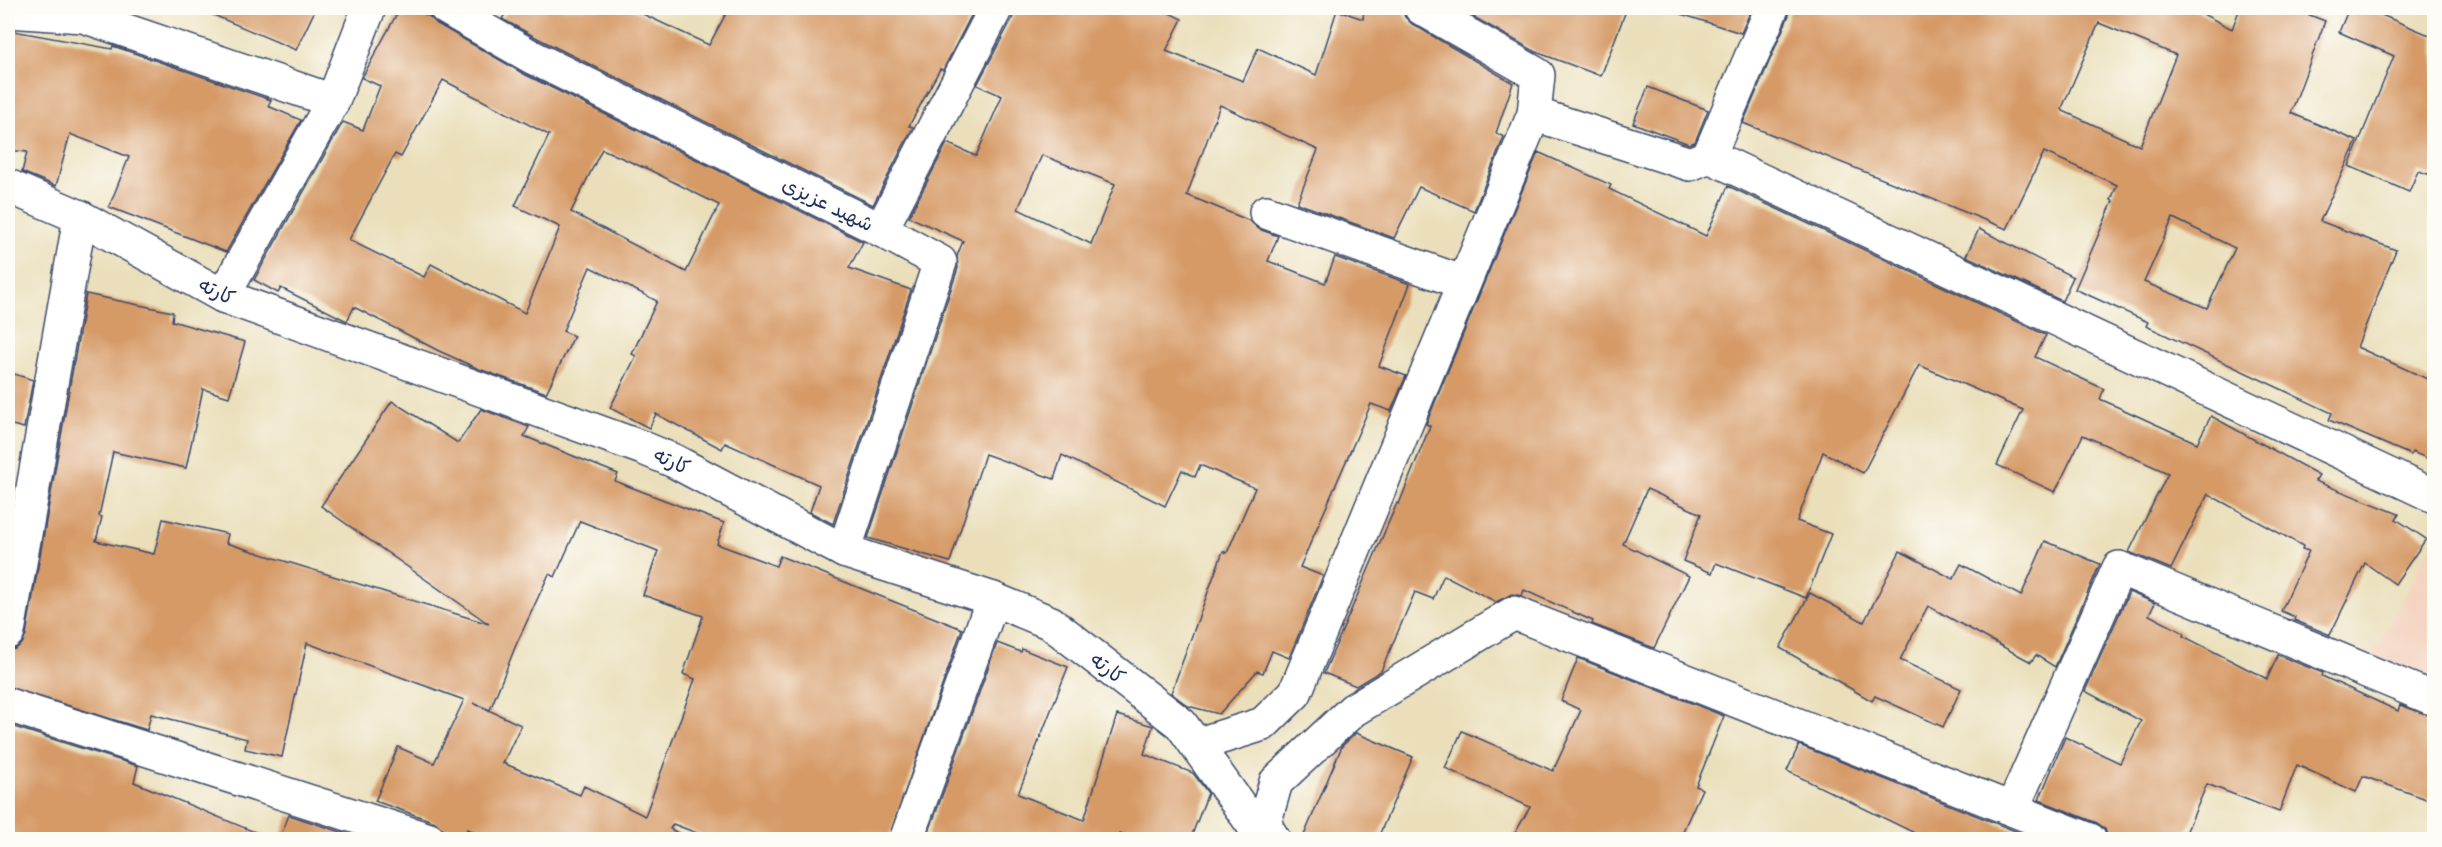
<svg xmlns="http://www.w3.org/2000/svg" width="2442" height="847" viewBox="0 0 2442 847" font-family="Mynerve,'Playpen Sans Arabic',sans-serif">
<rect width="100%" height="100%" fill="#fdfcf7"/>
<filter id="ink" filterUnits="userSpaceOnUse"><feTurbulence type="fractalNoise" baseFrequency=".0167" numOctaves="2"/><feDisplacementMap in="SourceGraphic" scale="12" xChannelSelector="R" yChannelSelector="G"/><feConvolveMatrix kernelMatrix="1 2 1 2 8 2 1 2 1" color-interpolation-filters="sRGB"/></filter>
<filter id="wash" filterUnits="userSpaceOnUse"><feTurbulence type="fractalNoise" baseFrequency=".008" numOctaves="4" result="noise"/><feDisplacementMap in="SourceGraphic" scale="24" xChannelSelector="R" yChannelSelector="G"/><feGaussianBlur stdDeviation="1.35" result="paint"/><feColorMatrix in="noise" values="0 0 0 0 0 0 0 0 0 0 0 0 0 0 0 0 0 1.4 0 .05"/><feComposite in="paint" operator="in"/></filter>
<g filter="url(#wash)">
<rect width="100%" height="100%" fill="#eadfba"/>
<path fill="#f4d3c0" d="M 2434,541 L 2434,692 L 2365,669 Z"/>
<g id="blocks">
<g fill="#d69a66" fill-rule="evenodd">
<path d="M 197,8 L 316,8 L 296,50 Z"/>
<path d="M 400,8 L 413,8 L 430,17 L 437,24 L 524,74 L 863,242 L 849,268 L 911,290 L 833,524 L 810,512 L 819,485 L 725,443 L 722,449 L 656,414 L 649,428 L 610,408 L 636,356 L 632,354 L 657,301 L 590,267 L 563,331 L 574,336 L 546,393 L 479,369 L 439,351 L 354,307 L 347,321 L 281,288 L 278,293 L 254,280 L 343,122 L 363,130 L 380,86 L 362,78 ZM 443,80 L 549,135 L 515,206 L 560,227 L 525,313 L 431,264 L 424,277 L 349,240 L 395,154 L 401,157 ZM 602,149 L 642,167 L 642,166 L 719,205 L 686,272 L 571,212 Z"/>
<path d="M 509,8 L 630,8 L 709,45 L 729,8 L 965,8 L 973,12 L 943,70 L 940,69 L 909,126 L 913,127 L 873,205 L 541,40 L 502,19 Z"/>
<path d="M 1015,8 L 1159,8 L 1182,19 L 1166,51 L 1243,81 L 1258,48 L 1316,75 L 1337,10 L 1363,19 L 1364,8 L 1402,8 L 1405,17 L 1412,24 L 1513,83 L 1496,133 L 1504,137 L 1474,211 L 1419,187 L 1394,238 L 1297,203 L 1318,150 L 1220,105 L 1187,195 L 1250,221 L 1259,229 L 1278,236 L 1268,261 L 1325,283 L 1335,257 L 1410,284 L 1379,366 L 1406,376 L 1391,411 L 1371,404 L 1300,567 L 1323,576 L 1289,658 L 1272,651 L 1263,673 L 1257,671 L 1219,714 L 1188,706 L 1171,693 L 1223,551 L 1227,553 L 1255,488 L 1200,465 L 1195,477 L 1182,470 L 1165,506 L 1062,455 L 1054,479 L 985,454 L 950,562 L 868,538 L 958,268 L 957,256 L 963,241 L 909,217 L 947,143 L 976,156 L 1002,96 L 977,85 L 1013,17 ZM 1042,155 L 1115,184 L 1091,244 L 1018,209 Z"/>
<path d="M 1458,8 L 1627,8 L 1601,76 L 1536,52 Z"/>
<path d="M 1682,8 L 1752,8 L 1741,33 L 1681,14 Z"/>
<path d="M 1790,8 L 2191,8 L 2232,29 L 2240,8 L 2292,8 L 2325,21 L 2291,113 L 2357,141 L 2320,221 L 2396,250 L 2357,347 L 2434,382 L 2434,461 L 2412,452 L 2411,455 L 2329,420 L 2332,413 L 2146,326 L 2148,322 L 2075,289 L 2113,201 L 2111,200 L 2117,185 L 2044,152 L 2007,229 L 1743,123 L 1789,15 ZM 2099,23 L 2176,55 L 2140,146 L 2063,111 L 2062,108 ZM 2173,218 L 2235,248 L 2207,308 L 2144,282 Z"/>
<path d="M 2349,8 L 2365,8 L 2434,37 L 2434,176 L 2418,171 L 2409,192 L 2349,166 L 2394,56 L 2339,32 Z"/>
<path d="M 8,30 L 112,49 L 113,46 L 116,47 L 271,100 L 268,106 L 301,120 L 226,252 L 109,207 L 129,157 L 70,134 L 56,186 L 22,172 L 27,152 L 8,150 Z"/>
<path d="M 1648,87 L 1708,110 L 1695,142 L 1689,144 L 1633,123 Z"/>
<path d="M 1538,152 L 1611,185 L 1609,189 L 1706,236 L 1728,186 L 2046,335 L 2035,357 L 2104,389 L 2100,399 L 2197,443 L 2211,416 L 2319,475 L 2315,481 L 2399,514 L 2396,519 L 2426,539 L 2395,584 L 2365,563 L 2330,635 L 2294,620 L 2295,617 L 2281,611 L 2309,551 L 2302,549 L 2303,546 L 2208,494 L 2171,569 L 2129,552 L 2168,473 L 2083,435 L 2055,492 L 1997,465 L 2023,410 L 1919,365 L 1863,473 L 1823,452 L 1797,521 L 1831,534 L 1806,598 L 1716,563 L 1712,573 L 1683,561 L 1701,514 L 1647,489 L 1623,544 L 1689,576 L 1654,648 L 1592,624 L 1593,621 L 1524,590 L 1522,596 L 1512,594 L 1496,602 L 1444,575 L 1433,599 L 1415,592 L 1381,671 L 1356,686 L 1324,673 L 1397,503 L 1399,504 L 1430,426 L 1426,424 Z"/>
<path d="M 1979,229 L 2073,277 L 2062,301 L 1966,256 Z"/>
<path d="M 86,294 L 173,312 L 172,321 L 245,342 L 229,397 L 203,389 L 186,468 L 113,452 L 99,516 L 102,517 L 96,541 L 154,554 L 163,519 L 228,534 L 226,543 L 489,624 L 321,506 L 392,401 L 458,443 L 481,409 L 529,427 L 524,436 L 618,474 L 615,481 L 724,523 L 717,544 L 776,566 L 780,556 L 962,629 L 888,840 L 715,840 L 673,824 L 670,829 L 692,840 L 491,840 L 467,829 L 463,839 L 445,832 L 435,822 L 375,801 L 398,747 L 434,763 L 464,700 L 307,643 L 282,757 L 245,749 L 247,739 L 151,714 L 147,730 L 8,687 L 8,650 L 15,649 L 22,644 L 26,635 ZM 580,521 L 658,551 L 643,595 L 703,616 L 683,674 L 695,679 L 645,816 L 584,786 L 580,795 L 503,763 L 521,725 L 473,703 L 490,710 L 516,645 L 549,574 L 555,577 Z"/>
<path d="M 8,372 L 33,380 L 24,428 L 8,424 Z"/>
<path d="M 2045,541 L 2100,564 L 2055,667 L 2036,655 L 2031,662 L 1928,606 L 1900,660 L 1961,689 L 1943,727 L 1875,696 L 1872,701 L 1780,648 L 1810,593 L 1864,622 L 1900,551 L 1953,579 L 1961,564 L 2021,596 Z"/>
<path d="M 2129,592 L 2155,603 L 2149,615 L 2184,633 L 2183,636 L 2267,679 L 2278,655 L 2323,673 L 2322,676 L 2398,711 L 2400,705 L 2434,717 L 2434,802 L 2363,776 L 2356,792 L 2297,765 L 2279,812 L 2207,784 L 2183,840 L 2108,840 L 2105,829 L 2097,823 L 2039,800 L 2065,737 L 2120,763 L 2141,721 L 2085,691 Z"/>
<path d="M 997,643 L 1021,652 L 1022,649 L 1068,667 L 1018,794 L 1084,820 L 1117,715 L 1153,726 L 1144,754 L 1193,773 L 1208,793 L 1190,840 L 1142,840 L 1119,833 L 1130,837 L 1129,840 L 926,840 Z"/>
<path d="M 1578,658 L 1724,716 L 1696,786 L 1702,789 L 1679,840 L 1511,840 L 1530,807 L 1445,768 L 1462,731 L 1553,771 L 1581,710 L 1561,701 Z"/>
<path d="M 8,725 L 138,766 L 134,782 L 274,840 L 8,840 Z"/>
<path d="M 1356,733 L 1413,757 L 1377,840 L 1302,840 L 1342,746 Z"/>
<path d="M 1799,745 L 2038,840 L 1929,840 L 1787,771 Z"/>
<path d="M 289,815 L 366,840 L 279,840 Z"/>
</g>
</g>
</g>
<g filter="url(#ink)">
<use href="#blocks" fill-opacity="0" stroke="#3a496c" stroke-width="1.5"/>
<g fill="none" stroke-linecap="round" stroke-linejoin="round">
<g stroke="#3a496c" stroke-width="36">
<g id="minor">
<path d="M 446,8 L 532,57 L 881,230 L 940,262 L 844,551"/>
<path d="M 8,11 L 83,16 L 333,101"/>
<path d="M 1534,114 L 1690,164 L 1709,156 L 2434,496"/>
<path d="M 1709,156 L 1772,8"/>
<path d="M 8,186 L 80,217 L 223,296 L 643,448 L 674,461 L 844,551 L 993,599 L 1051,623 L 1181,724 L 1264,840"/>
<path d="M 1266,212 L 1464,283"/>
<path d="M 881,230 L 996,8"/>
<path d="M 223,296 L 333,101 L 369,8"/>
<path d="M 8,632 L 80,217"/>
<path d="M 8,705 L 429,840"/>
<path d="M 1196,745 L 1263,724 L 1295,693 L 1534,114 L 1538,75 L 1421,8"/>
<path d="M 2012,809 L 2119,568 L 2434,699"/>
<path d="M 906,840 L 993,599"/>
<path d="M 1274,840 L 1264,824 L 1276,782 L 1353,710 L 1514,613 L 2090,840"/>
</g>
</g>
<use href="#minor" stroke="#fff" stroke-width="33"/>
</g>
</g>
<g text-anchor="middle" stroke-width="4.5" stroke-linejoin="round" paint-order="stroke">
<g font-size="20" fill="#1b2f5e" stroke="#fdfcf7">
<text transform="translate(828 204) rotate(26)" y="7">شهید عزیزی</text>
<text transform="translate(217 291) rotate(26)" y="7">کارته</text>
<text transform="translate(672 461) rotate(25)" y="7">کارته</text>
<text transform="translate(1108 668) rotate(38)" y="7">کارته</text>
</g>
</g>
<rect width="2442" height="847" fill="none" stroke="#fdfcf7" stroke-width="30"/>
</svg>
